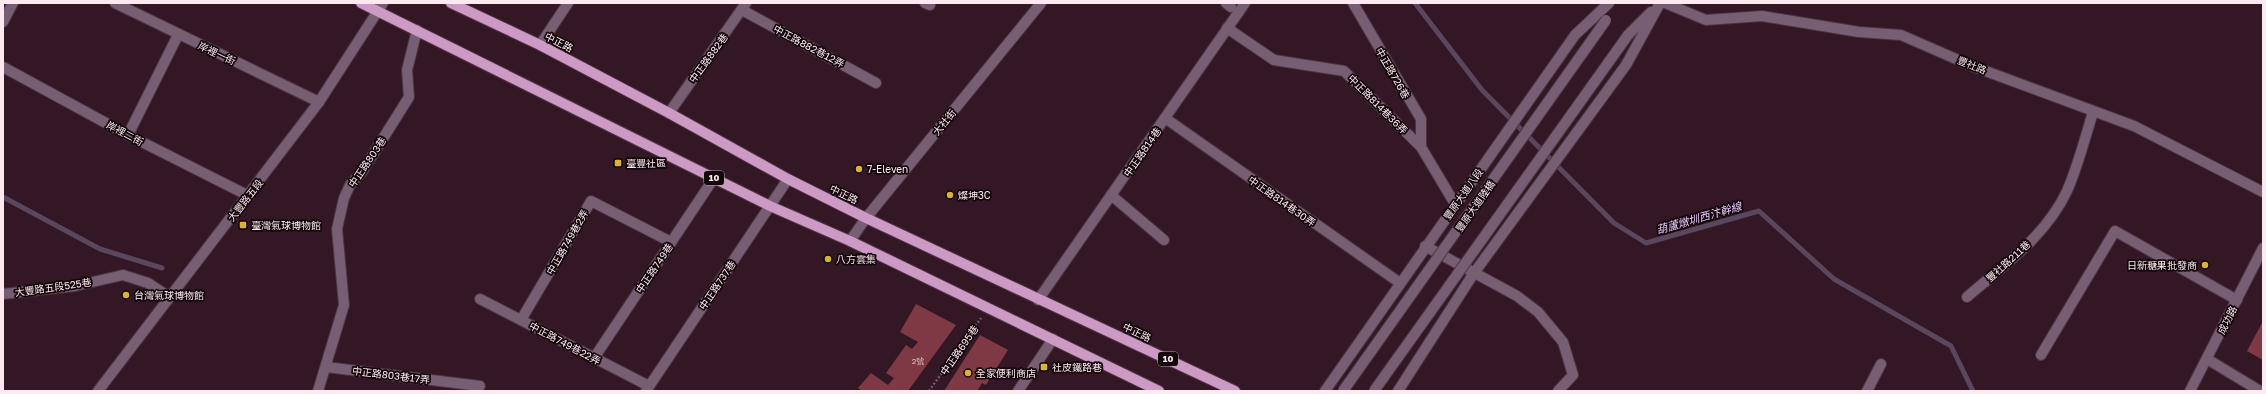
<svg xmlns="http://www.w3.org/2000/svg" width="2266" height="394" viewBox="0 0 2266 394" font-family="'Golos Text','Noto Sans TC',sans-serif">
<rect width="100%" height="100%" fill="#331724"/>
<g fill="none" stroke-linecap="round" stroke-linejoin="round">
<g stroke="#5a465d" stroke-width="5">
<path d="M 1415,3 L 1482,90 L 1614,223 L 1646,243 L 1759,211 L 1834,279 L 1951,346 L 1973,391"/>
<path d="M 3,197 L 100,249 L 162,268"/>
</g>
</g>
<g fill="#7f3944">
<path d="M 916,304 L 956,325 L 908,391 L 862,391 L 858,388 L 871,373 L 888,385 L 894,378 L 886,373 L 906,345 L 912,349 L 918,342 L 900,332 Z"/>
<path d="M 2263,321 L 2263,360 L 2247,351 Z"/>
<path d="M 980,335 L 1008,350 L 986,385 L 982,383 L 977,391 L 944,391 Z"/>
</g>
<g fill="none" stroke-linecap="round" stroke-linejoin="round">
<g stroke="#4f3441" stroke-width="12">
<g id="minor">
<path d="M 115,3 L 319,102"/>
<path d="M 925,3 L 930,5"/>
<path d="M 1226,3 L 1231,7"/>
<path d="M 1353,3 L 1421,119 L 1421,147"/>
<path d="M 1665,3 L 1706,20 L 1762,16 L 1859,32 L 1901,35 L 1972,66 L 2134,126 L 2263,192"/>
<path d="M 742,10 L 876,83"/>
<path d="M 3,22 L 13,3"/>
<path d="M 1227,28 L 1274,60 L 1344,71 L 1421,147 L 1455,204"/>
<path d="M 1628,35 L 1651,12"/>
<path d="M 540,45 L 568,3"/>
<path d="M 3,67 L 128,135 L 249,196"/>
<path d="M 669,113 L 746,3"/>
<path d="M 1165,118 L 1400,283"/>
<path d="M 128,135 L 178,35"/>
<path d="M 1111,195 L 1164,240"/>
<path d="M 850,241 L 866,218 L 1041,3"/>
<path d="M 1425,246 L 1517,296 L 1538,312 L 1563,342 L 1573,375 L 1558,391"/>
<path d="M 3,294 L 75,286 L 123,275 L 148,283 L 169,297"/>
<path d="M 1967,297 C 2003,266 2046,236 2067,191 C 2078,166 2085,138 2093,112"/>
<path d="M 480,299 L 649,386"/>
<path d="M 1038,300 L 1245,3"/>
<path d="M 521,320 L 591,201 L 671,242"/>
<path d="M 2041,355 L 2115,231 L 2237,300"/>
<path d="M 594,358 L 714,178"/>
<path d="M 2207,359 L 2260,391"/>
<path d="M 326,367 L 480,386"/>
<path d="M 98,391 L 319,102 L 383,3"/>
<path d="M 318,391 L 344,305 L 337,229 L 344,198 L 350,185 L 362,172 L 409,97 L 407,70 L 417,30"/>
<path d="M 646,391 L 788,179"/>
<path d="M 1018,391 L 1053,339"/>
<path d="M 1325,391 L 1575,35 L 1609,3"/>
<path d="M 1398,391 L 1474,273 L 1626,65 L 1660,3"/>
<path d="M 1867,391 L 1881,364"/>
<path d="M 2190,391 L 2263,248"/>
</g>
</g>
<g stroke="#4f3441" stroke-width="12">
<g id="major">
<path d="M 361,3 L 770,206 L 850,241 L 1159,391"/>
<path d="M 451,3 L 540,45 L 669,113 L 788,179 L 866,218 L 1235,391"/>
</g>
</g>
<path stroke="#725864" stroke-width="2.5" stroke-dasharray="2 2" stroke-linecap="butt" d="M 929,391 L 981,318"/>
<use href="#minor" stroke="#775e72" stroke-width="10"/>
<use href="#major" stroke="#cd9ac5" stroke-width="10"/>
<g stroke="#4f3441" stroke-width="12" stroke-linecap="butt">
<g id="minor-bridge">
<path d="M 1343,391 L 1606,20"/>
<path d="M 1374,391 L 1628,35"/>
</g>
</g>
<use href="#minor-bridge" stroke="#775e72" stroke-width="10"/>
</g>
<g fill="#d8b434" stroke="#13070c" stroke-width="1.5">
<rect x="614" y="159" width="8" height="8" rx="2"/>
<circle cx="859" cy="169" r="4"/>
<circle cx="950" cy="195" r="4"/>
<rect x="239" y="221" width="8" height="8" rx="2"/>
<circle cx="828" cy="259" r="4"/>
<circle cx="2205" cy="265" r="4"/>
<circle cx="126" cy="295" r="4"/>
<rect x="1040" y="363" width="8" height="8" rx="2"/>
<circle cx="968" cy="373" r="4"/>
</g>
<g text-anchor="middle" stroke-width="3.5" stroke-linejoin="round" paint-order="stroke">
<g font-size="8" fill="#debdc6">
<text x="918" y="364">2號</text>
</g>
<g fill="#13070c" stroke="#b8a5ac" stroke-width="1">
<rect x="704" y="171" width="20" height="14" rx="3"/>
<rect x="1158" y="352" width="20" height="14" rx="3"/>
</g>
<g font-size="9" font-weight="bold" fill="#fee9f1">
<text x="714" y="181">10</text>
<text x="1168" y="362">10</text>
</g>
<g font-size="10" fill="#fee9f1" stroke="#13070c">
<text transform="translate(559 42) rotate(27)" y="4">中正路</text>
<text transform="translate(809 46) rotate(28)" y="4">中正路882巷12弄</text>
<text transform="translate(217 53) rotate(25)" y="4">岸裡一街</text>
<text transform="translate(708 58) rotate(-54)" y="4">中正路882巷</text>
<text transform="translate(1972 65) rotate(22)" y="4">豐社路</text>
<text transform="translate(1393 73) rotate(60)" y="4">中正路726巷</text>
<text transform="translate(1378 104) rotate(45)" y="4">中正路814巷36弄</text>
<text transform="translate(944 122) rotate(-51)" y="4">大社街</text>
<text transform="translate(125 133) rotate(28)" y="4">岸裡二街</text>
<text transform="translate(1142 152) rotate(-55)" y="4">中正路814巷</text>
<text transform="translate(367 162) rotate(-56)" y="4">中正路803巷</text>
<text transform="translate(844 194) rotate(26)" y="4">中正路</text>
<text transform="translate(1463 194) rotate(-55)" y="4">豐原大道八段</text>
<text transform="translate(245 200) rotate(-52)" y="4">大豐路五段</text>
<text transform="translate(1282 201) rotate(35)" y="4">中正路814巷30弄</text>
<text transform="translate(1475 206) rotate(-55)" y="4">豐原大道陸橋</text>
<text transform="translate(567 242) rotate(-60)" y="4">中正路749巷2弄</text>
<text transform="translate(2008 261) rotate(-42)" y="4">豐社路211巷</text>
<text transform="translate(654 268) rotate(-56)" y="4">中正路749巷</text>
<text transform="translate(717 285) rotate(-56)" y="4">中正路737巷</text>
<text transform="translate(53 287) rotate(-8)" y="4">大豐路五段525巷</text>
<text transform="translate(2227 320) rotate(-63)" y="4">成功路</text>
<text transform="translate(1137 332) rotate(25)" y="4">中正路</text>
<text transform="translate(565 343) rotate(28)" y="4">中正路749巷22弄</text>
<text transform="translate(959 350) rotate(-55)" y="4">中正路695巷</text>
<text transform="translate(391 375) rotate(7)" y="4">中正路803巷17弄</text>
</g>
<g font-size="10" fill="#fee9f1" stroke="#13070c" text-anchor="start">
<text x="626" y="167">臺豐社區</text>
<text x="867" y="173">7-Eleven</text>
<text x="958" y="199">燦坤3C</text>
<text x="251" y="229">臺灣氣球博物館</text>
<text x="836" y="263">八方雲集</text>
<text x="2197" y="269" text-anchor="end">日新糖果批發商</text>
<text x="134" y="299">台灣氣球博物館</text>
<text x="1052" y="371">社皮鐵路巷</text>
<text x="976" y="377">全家便利商店</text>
</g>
<g font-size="11" font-style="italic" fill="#e6c7fa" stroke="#13070c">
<text transform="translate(1699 218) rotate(-16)" y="4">葫蘆燉圳西汴幹線</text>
</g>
</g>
<rect width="2266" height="394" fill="none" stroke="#fee9f1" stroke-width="8"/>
</svg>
